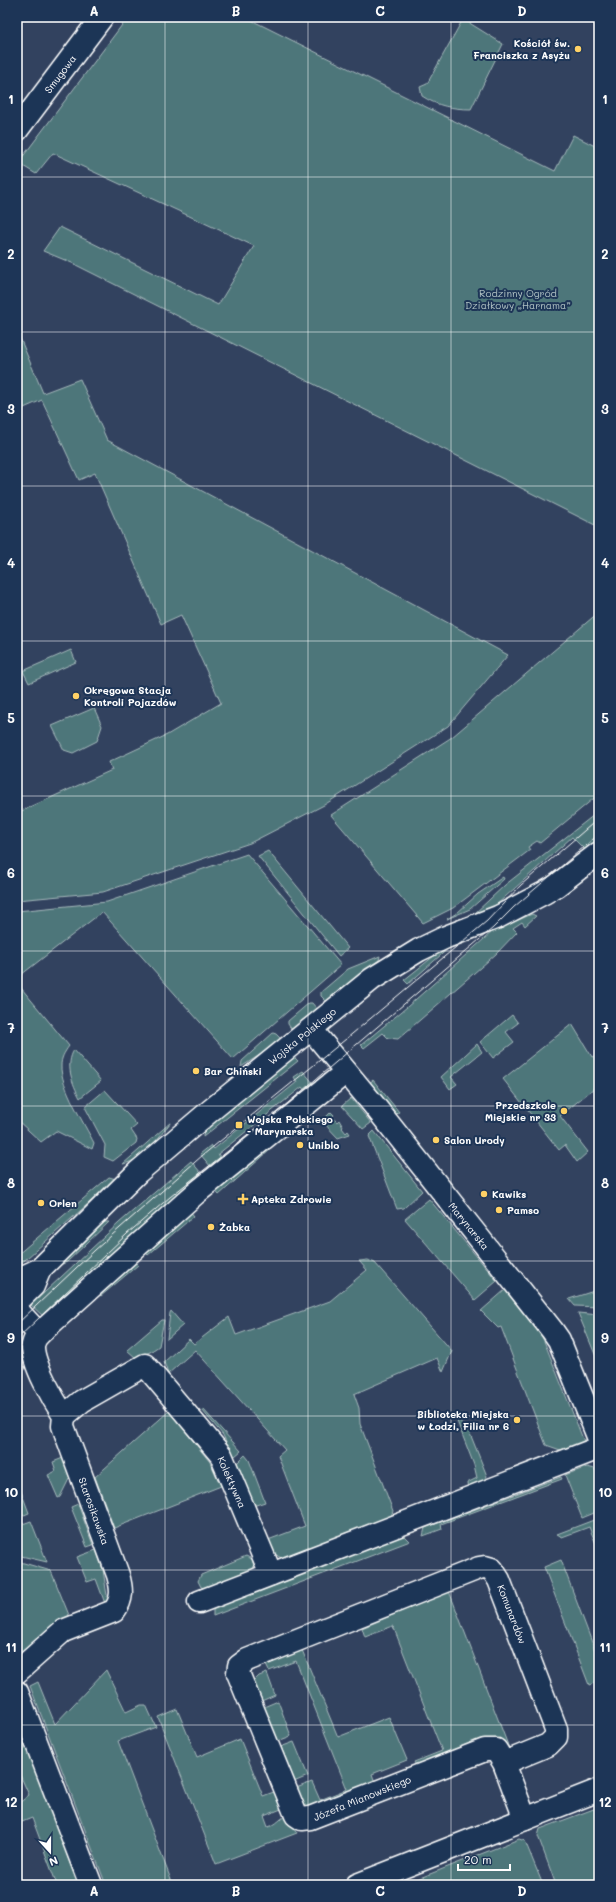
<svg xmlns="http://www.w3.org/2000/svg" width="616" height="1902" viewBox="0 0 616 1902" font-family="Mali,sans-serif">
<rect width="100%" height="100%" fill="#32425f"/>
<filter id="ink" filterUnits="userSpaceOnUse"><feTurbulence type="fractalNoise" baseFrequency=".025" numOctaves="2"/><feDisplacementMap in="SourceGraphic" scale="8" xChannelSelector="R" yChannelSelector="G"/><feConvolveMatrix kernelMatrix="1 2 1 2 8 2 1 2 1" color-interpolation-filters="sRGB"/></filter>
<g filter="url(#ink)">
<g fill="#4e767a" stroke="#a6babc">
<path d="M 128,17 L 245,17 L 555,171 L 573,135 L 599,148 L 599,527 L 72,263 L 43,251 L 60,227 L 218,305 L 254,246 L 53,153 L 36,174 L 18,163 Z"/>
<path d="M 463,19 L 503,44 L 471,109 C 453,109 437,106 422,96 L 420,87 L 427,84 Z"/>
<path d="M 17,331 L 43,393 L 80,379 L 107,440 L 508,655 L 448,726 L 324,805 L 250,843 L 103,892 L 17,900 L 17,813 L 112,770 L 109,762 L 167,735 L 221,703 L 181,615 L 161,624 L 95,473 L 79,480 L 42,400 L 17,411 Z"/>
<path d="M 599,612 L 599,794 L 540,843 L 537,841 L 528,847 L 530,850 L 453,908 L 423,923 L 331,815 L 452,737 Z"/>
<path d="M 71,650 L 76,662 L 29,683 L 23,671 Z"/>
<path d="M 94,708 L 102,726 L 97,741 L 73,753 L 64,750 L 52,726 Z"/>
<path d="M 599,811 L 599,841 L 586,851 L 572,837 L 495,906 L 474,914 L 505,885 Z"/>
<path d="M 268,851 L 348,948 L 339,956 L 258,856 Z"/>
<path d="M 247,854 L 341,965 L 233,1059 L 102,912 L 17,978 L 17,911 L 107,902 Z"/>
<path d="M 503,877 L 504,879 L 470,909 L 447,919 L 457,913 L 478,894 Z"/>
<path d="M 532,914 L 536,916 L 525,926 L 522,922 L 513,928 L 517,932 L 496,954 L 398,1039 L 388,1038 L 383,1033 L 364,1048 L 361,1045 L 407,1007 L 493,931 Z"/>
<path d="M 450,947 L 408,984 L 404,980 L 434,956 Z"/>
<path d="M 380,956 L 379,960 L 327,1002 L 321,996 L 321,992 L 348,969 Z"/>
<path d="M 17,983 L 69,1046 C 64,1053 61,1058 61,1066 C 60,1085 85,1125 94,1143 L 92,1149 L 56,1131 L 41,1142 L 17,1120 Z"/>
<path d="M 309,1003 L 312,1003 L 317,1009 L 292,1030 L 288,1024 L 288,1021 Z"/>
<path d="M 512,1015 L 518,1023 L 506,1032 L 514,1042 L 493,1058 L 480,1042 Z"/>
<path d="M 572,1024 L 592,1057 L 599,1054 L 599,1084 L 560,1116 L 588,1152 L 577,1162 L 565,1145 L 559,1150 L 503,1079 Z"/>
<path d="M 273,1033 L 276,1034 L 281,1039 L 269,1049 L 241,1067 L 242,1061 Z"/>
<path d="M 477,1044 L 482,1052 L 451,1077 L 457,1084 L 450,1089 L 441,1077 Z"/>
<path d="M 74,1050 L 101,1081 L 80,1098 C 72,1083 65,1065 74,1050 Z"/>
<path d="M 293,1056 L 298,1061 L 203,1137 L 204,1129 Z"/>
<path d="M 303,1071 L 314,1084 L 305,1091 L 302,1087 L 218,1154 L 221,1158 L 211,1167 L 200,1154 L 211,1145 L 214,1149 L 297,1082 L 294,1077 Z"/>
<path d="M 373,1080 L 399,1112 L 393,1116 L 368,1084 Z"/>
<path d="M 105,1090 L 137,1125 L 131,1130 L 137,1139 L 136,1143 L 113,1161 L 104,1157 L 105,1145 L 85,1107 Z"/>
<path d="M 351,1098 L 371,1123 L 363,1129 L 342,1106 Z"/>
<path d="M 331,1112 L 334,1115 L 332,1117 L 337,1122 L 339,1120 L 343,1127 L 342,1128 L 346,1133 L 348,1131 L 350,1134 L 338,1138 L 322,1121 Z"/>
<path d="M 171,1122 C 158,1138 144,1160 123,1164 Z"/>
<path d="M 374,1131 L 422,1191 L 404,1208 L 397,1209 L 369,1136 Z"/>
<path d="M 266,1145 L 270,1150 L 219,1195 L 213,1188 Z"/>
<path d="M 191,1161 L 206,1179 L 44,1317 L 31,1305 L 119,1223 Z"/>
<path d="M 109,1177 L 116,1179 L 18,1266 L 17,1255 Z"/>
<path d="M 429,1199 L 497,1281 L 475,1300 L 405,1219 Z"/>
<path d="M 189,1210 L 194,1216 L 148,1255 L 143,1250 Z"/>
<path d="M 100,1222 L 109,1222 L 67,1262 L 62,1264 Z"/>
<path d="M 132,1258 L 138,1265 L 101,1296 L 97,1290 Z"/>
<path d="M 368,1260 L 375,1263 L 452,1351 L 443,1372 L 437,1358 L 354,1394 L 359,1408 L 360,1424 L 393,1511 L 391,1516 L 283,1559 L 273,1553 L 268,1540 L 305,1526 L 278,1456 L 285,1450 L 195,1350 L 168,1374 L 164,1362 L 189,1339 L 194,1344 L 229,1317 L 236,1335 L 330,1301 L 367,1270 L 359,1261 Z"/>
<path d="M 505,1290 L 541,1335 L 544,1341 L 585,1444 L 569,1453 L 546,1445 L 501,1327 L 498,1328 L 481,1311 Z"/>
<path d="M 594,1291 L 599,1307 L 575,1306 L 569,1299 Z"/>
<path d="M 171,1311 L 183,1325 L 167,1339 L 170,1313 Z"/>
<path d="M 578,1313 L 599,1315 L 599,1364 Z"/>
<path d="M 162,1320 L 164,1320 L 159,1346 L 150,1352 L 136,1358 L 127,1350 Z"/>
<path d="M 203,1409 L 241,1451 L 235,1456 L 232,1455 L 223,1435 L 202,1410 Z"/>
<path d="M 169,1411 L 210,1462 L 221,1486 L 114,1528 L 95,1477 Z"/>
<path d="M 455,1416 L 469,1431 L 487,1476 L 483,1482 L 468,1488 L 467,1483 L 477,1478 L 474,1465 Z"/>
<path d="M 245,1455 L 249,1460 L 265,1502 L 253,1506 L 236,1464 Z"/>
<path d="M 63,1458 L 66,1467 L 69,1466 L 71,1475 L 60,1497 L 58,1498 L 48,1475 L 56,1471 L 53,1462 Z"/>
<path d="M 587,1467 L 595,1469 L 599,1479 L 599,1511 L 582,1518 L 565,1475 Z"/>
<path d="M 561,1477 L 562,1479 L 441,1524 L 442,1529 L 423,1536 L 425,1528 Z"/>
<path d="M 19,1486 L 29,1513 L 17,1518 L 17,1487 Z"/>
<path d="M 78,1504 L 93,1545 L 87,1547 L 71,1507 Z"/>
<path d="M 599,1518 L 599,1551 L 589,1527 L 562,1537 L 557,1534 Z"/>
<path d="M 31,1521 L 47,1562 L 17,1555 L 17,1526 Z"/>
<path d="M 404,1535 L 410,1541 L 213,1616 L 213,1608 Z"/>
<path d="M 96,1550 L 103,1570 L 108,1602 L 106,1606 L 96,1579 L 87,1582 L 77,1557 Z"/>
<path d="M 246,1556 L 252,1559 L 254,1566 L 252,1571 L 206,1589 L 201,1587 L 198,1581 L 201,1575 Z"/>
<path d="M 561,1560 L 599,1661 L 599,1681 L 589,1685 L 544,1567 Z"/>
<path d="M 17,1561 L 51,1571 L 71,1620 L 51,1626 L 29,1649 L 17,1654 Z"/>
<path d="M 449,1591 L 509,1748 L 507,1748 L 500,1738 L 419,1771 L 414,1762 L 442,1751 L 393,1626 L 365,1637 L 362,1628 Z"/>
<path d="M 302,1650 L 338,1737 L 389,1717 L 407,1760 L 372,1774 L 377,1788 L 319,1809 L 302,1808 L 291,1790 L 312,1782 L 320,1800 L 347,1789 L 296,1661 L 269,1671 L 266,1665 Z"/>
<path d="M 106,1670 L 126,1712 L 141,1705 L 146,1705 L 156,1727 L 118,1741 L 173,1885 L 106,1885 L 30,1686 L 38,1682 L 55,1724 Z"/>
<path d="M 267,1673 L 275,1695 L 257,1703 L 253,1682 L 259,1676 Z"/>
<path d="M 278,1701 L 291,1736 L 273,1743 L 259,1709 Z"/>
<path d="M 177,1709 L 197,1757 L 240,1739 L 263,1796 L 279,1790 L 286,1807 L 264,1816 L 268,1827 C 277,1825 281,1817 289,1814 L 297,1833 L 216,1864 L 158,1717 Z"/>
<path d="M 17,1719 L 78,1885 L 57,1885 L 32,1818 L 17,1824 L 17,1805 L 29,1795 L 17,1768 Z"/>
<path d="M 294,1742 L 308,1776 L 289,1784 L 275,1749 Z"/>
<path d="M 599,1807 L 599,1885 L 556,1885 L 538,1836 L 540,1829 Z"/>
<path d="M 519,1839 L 525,1841 L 543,1885 L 402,1885 Z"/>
</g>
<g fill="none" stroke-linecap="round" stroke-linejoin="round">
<g stroke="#fff" stroke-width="25">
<g id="minor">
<path d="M 17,130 L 102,17"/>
<path d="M 311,1029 L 373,1104 L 552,1330 L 559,1340 L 599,1439"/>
<path d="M 17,1310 L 39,1334 C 36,1337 34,1340 33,1345 C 32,1363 54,1401 64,1416 L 63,1426 L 118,1575 C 122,1589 123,1599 114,1611 L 63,1631 L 17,1672"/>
<path d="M 39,1334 L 195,1194 L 346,1072"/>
<path d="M 64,1416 L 82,1401 L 145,1365 L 221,1455 L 271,1574"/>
<path d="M 199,1602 L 599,1448"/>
<path d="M 17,1692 L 91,1885"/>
<path d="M 504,1763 L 548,1745 L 556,1737 L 556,1729 L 499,1580 L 492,1569 L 485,1567 L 479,1568 L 247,1660 L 239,1666 L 238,1673 L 296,1815 L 302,1819 L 310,1818 L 485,1750 L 496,1750 L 504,1763 L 525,1819"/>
<path d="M 357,1885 L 599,1790"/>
</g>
</g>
<g stroke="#fff" stroke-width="25">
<g id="major">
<path d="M 17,1280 L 40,1269 L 138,1172 L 210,1111 L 372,979 L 419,950 L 446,937 L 498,917 L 544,893 L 556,886 L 599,853"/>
<path d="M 17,1302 L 33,1286 L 40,1269"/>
</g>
</g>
<use href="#minor" stroke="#1d3557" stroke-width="22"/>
<use href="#major" stroke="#1d3557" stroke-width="22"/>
<g stroke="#fff" stroke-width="1">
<path d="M 17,1324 L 95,1250 L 203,1155 L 346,1039 L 487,921 L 521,885 L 599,818"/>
<path d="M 17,1339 L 127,1234 L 170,1197 L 281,1109 L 493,928 L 514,907 L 599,834"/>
</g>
</g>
</g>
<path fill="none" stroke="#fff" stroke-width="1" stroke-opacity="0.55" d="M 165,17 L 165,1885M 308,17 L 308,1885M 451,17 L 451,1885M 17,177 L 599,177M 17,332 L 599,332M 17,486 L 599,486M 17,641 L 599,641M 17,796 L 599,796M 17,951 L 599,951M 17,1106 L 599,1106M 17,1261 L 599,1261M 17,1416 L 599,1416M 17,1570 L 599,1570M 17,1725 L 599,1725"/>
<g fill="#ffd166" stroke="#1d3557" stroke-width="1.5">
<circle cx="578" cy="49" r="4"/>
<circle cx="76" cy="696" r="4"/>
<circle cx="196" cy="1071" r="4"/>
<circle cx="564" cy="1111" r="4"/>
<rect x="235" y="1121" width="8" height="8" rx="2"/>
<circle cx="436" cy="1140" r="4"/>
<circle cx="300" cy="1145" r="4"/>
<circle cx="484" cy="1194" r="4"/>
<path d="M241 1193h4v4h4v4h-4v4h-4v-4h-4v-4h4z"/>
<circle cx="41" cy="1203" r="4"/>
<circle cx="499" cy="1210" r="4"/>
<circle cx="211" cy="1227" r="4"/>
<circle cx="517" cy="1420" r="4"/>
</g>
<g text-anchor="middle" stroke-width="4" stroke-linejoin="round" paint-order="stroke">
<g font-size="10" font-weight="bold" fill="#fff" stroke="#1d3557" text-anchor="start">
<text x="570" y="47" text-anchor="end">Kościół św.<tspan x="570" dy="12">Franciszka z Asyżu</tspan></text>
<text x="84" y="694">Okręgowa Stacja<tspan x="84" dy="12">Kontroli Pojazdów</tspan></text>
<text x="204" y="1075">Bar Chiński</text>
<text x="556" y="1109" text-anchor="end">Przedszkole<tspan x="556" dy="12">Miejskie nr 33</tspan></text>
<text x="247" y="1123">Wojska Polskiego<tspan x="247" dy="12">- Marynarska</tspan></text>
<text x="444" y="1144">Salon Urody</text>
<text x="308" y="1149">Uniblo</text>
<text x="492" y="1198">Kawiks</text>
<text x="251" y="1203">Apteka Zdrowie</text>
<text x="49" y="1207">Orlen</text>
<text x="507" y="1214">Pamso</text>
<text x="219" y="1231">Żabka</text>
<text x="509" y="1418" text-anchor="end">Biblioteka Miejska<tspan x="509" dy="12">w Łodzi, Filia nr 6</tspan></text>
</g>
<g font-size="10" fill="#fff" stroke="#1d3557">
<text transform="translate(60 74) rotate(-53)" y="4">Smugowa</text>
<text transform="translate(302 1036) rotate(-39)" y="4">Wojska Polskiego</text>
<text transform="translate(469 1226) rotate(51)" y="4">Marynarska</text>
<text transform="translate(232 1482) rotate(66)" y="4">Kolektywna</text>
<text transform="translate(94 1511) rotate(70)" y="4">Starosikawska</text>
<text transform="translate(512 1614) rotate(69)" y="4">Komunardów</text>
<text transform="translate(362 1798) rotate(-22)" y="4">Józefa Mianowskiego</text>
</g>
<g font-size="10" fill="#afc1c3" stroke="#1d3557">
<text x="518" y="297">Rodzinny Ogród<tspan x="518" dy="12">Działkowy „Harnama”</tspan></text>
</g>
</g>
<rect width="616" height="1902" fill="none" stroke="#1d3557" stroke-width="44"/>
<g transform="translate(50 1852) rotate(159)" stroke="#1d3557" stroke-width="3" paint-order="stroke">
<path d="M0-3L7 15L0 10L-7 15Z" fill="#ffffff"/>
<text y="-6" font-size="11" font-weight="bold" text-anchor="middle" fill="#ffffff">N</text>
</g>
<path d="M458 1864v6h52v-6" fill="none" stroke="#ffffff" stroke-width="2"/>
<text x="464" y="1864" font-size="12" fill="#ffffff" stroke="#1d3557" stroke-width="3" paint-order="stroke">20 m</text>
<rect x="22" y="22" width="572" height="1858" fill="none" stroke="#fff" stroke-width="1.5"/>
<g font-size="13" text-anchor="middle" font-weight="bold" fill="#fff">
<text x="94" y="16">A</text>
<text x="236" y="16">B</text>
<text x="380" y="16">C</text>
<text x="522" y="16">D</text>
<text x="11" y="104">1</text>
<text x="605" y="104">1</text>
<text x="11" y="259">2</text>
<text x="605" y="259">2</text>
<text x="11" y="414">3</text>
<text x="605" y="414">3</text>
<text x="11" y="568">4</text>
<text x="605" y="568">4</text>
<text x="11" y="723">5</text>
<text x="605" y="723">5</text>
<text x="11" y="878">6</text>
<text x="605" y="878">6</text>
<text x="11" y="1033">7</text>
<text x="605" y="1033">7</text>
<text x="11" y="1188">8</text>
<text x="605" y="1188">8</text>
<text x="11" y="1343">9</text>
<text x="605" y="1343">9</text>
<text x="11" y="1497">10</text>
<text x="605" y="1497">10</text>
<text x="11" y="1652">11</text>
<text x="605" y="1652">11</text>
<text x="11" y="1807">12</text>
<text x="605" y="1807">12</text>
<text x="94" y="1896">A</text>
<text x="236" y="1896">B</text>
<text x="380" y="1896">C</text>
<text x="522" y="1896">D</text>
</g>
</svg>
